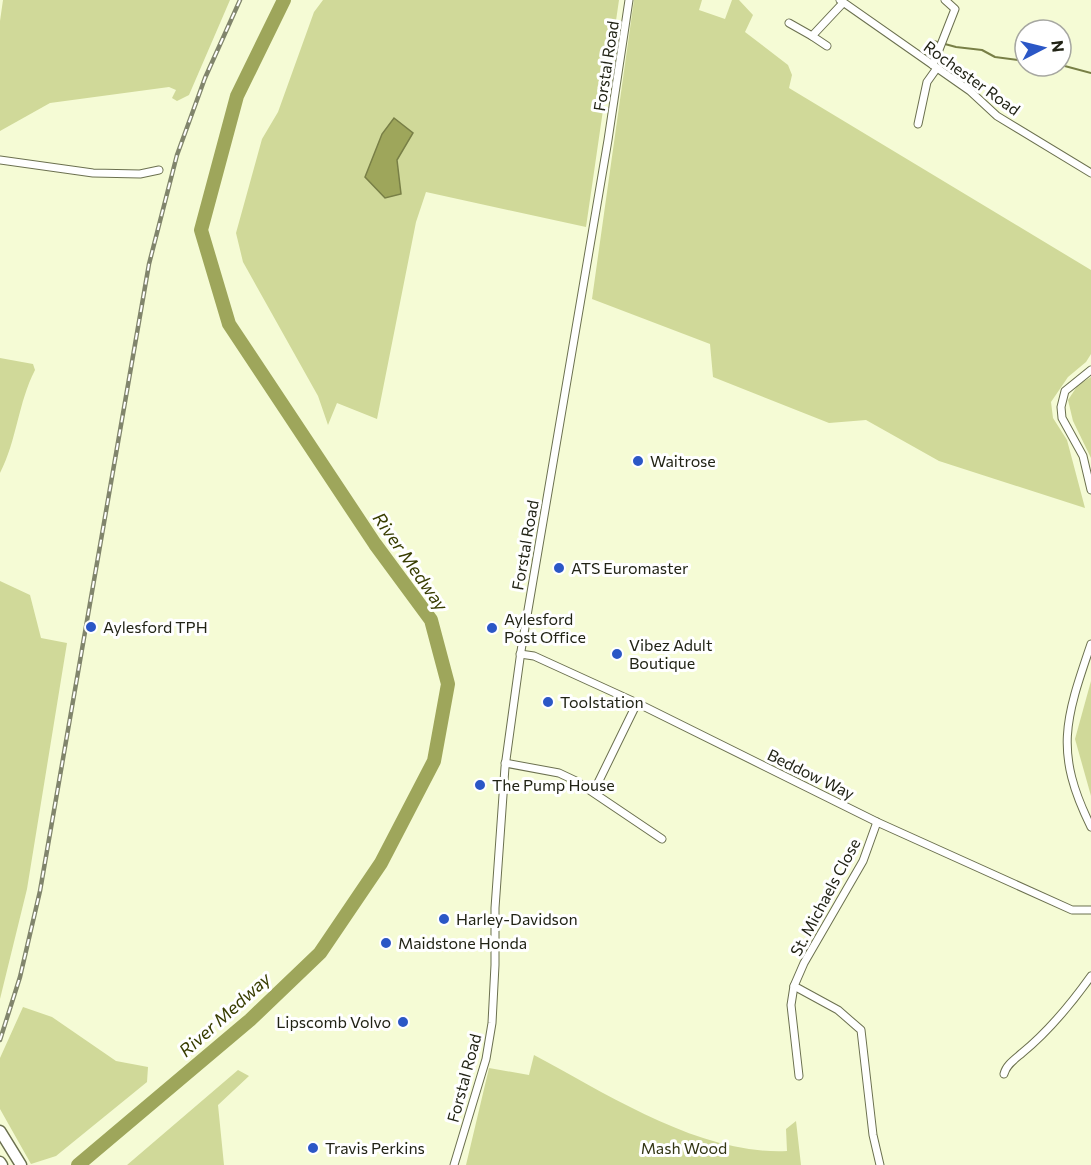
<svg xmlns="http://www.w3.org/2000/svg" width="1091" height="1165" viewBox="0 0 1091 1165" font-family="Commissioner,sans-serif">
<rect width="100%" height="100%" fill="#f5fbd5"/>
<g fill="#d0d999" fill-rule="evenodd">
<path d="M 3,0 L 230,0 L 189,95 L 177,101 L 172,98 L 176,90 L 169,87 L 50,103 L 0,131 L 0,21 Z"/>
<path d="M 323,0 L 619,0 L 586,227 L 426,192 L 416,222 L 377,419 L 337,403 L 328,425 L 318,396 L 243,262 L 236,233 L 262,139 L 278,112 L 314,12 ZM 394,118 L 413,133 L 397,160 Z"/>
<path d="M 634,0 L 702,0 L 699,10 L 725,19 L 732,0 L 739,0 L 753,15 L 745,32 L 788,65 L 792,75 L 789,88 L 1091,270 L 1091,354 L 1086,362 L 1068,377 L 1051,402 L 1053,418 L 1067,440 L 1085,508 L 939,461 L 866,420 L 829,423 L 713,377 L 710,344 L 592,299 Z"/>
<path d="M 0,358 L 33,364 L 35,370 C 18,403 17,440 0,473 Z"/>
<path d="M 1091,377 L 1091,458 L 1073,421 L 1068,400 L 1078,385 Z"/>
<path d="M 0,581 L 30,595 L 41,638 L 67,643 L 27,889 L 0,999 Z"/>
<path d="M 1091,681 L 1091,796 L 1075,739 Z"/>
<path d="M 23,1007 L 52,1017 L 116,1061 L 148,1067 L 147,1082 L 56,1156 L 31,1164 L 0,1109 L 0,1058 Z"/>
<path d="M 534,1055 C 609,1095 700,1155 787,1151 L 786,1129 L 796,1121 L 801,1165 L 466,1165 L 489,1068 L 529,1075 Z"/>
<path d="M 238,1070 L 249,1076 L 218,1105 L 224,1165 L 127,1165 Z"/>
</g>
<path fill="#9ea65b" stroke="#787f46" stroke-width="1.5" d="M 394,118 L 413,133 L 397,160 L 401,194 L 385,198 L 365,177 L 382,134 Z"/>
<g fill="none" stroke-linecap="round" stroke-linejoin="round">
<g stroke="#787f46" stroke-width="2">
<path d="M 930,40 L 956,47 L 982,50 L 995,57 L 1025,61"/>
<path d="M 1061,65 L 1091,73"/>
</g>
<path stroke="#9ea65b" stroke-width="14" d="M 78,1165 L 250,1020 L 320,953 L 381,863 L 434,761 L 448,684 L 431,620 L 375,544 L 229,324 L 201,230 L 237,96 L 284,0"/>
<g stroke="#6b704f" stroke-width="9">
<g id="minor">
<path d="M 840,0 L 970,91 L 997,116 L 1091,173"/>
<path d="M 789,23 L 812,36 L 843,3"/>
<path d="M 812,36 L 827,46"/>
<path d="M 933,65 L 955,9 L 945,0"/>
<path d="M 918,124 L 927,82 L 937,68"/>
<path d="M 0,160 L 93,173 L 140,174 L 159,170"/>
<path d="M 1091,370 L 1065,391 L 1061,407 L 1062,418 L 1083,456 L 1091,490"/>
<path d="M 1091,644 C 1065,720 1054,752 1091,827"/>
<path d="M 520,654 L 534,656 L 637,703 L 877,822 L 1072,910 L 1091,910"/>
<path d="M 505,763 L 559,773 L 576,781 L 662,839"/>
<path d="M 594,791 L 637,703"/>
<path d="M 877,822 L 863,861 L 804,963 L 794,986 L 838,1010 L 861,1030 L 873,1135 L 880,1165"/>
<path d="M 794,986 L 791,1005 L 799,1076"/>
<path d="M 1004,1074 C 1006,1065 1015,1059 1022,1053 C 1049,1031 1071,1004 1091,976"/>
<path d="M 454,1165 L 486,1059 L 492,1023 L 495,965 L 495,908 L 505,767 L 521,651 L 608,140 L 629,0"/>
</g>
</g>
<g stroke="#6b704f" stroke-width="13">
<g id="highway">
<path d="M 0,1131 L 21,1165"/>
<path d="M 0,1162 L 2,1165"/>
</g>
</g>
<use href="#minor" stroke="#fff" stroke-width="7"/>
<use href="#highway" stroke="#fff" stroke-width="10"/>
<g stroke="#81856c" stroke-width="4.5">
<path id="rail" d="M 0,1040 L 20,977 L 40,891 L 149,264 L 177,155 L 205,78 L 240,0"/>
</g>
<use href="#rail" stroke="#fff" stroke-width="2" stroke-dasharray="7" stroke-linecap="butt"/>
</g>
<g fill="#2b57c6" stroke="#fff" stroke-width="2">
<circle cx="638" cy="461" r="6"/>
<circle cx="559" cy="568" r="6"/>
<circle cx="91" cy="627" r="6"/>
<circle cx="492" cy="628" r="6"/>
<circle cx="617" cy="654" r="6"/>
<circle cx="548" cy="702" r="6"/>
<circle cx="480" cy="785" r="6"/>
<circle cx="444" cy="919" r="6"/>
<circle cx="386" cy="943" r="6"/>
<circle cx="403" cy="1022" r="6"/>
<circle cx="313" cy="1148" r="6"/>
</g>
<g text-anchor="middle" stroke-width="6" stroke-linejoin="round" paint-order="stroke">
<g font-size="16" fill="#212315" stroke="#fff">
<text transform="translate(606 66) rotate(-81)" y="6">Forstal Road</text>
<text transform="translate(972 78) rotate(36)" y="6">Rochester Road</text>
<text transform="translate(525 545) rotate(-80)" y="6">Forstal Road</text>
<text transform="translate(811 774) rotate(26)" y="6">Beddow Way</text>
<text transform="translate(825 897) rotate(-62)" y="6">St. Michaels Close</text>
<text transform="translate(464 1078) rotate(-75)" y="6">Forstal Road</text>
</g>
<g font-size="16" fill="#212315" stroke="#fff" text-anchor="start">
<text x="650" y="467">Waitrose</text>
<text x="571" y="574">ATS Euromaster</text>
<text x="504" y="625">Aylesford<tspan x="504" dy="18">Post Office</tspan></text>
<text x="103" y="633">Aylesford TPH</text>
<text x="629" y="651">Vibez Adult<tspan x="629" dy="18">Boutique</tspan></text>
<text x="560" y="708">Toolstation</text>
<text x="492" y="791">The Pump House</text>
<text x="456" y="925">Harley-Davidson</text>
<text x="398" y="949">Maidstone Honda</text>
<text x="391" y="1028" text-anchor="end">Lipscomb Volvo</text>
<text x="325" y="1154">Travis Perkins</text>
</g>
<g font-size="16" fill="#333615" stroke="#fff">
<text x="684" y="1154">Mash Wood</text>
</g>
<g font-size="18" font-style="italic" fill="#383d00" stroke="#fff">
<text transform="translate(410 562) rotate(55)" y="6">River Medway</text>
<text transform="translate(225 1015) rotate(-42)" y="6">River Medway</text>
</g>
</g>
<g transform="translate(1043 48) rotate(83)"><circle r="28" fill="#ffffff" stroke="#a6a7a1" stroke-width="1.5"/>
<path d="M0-4.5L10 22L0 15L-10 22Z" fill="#2b57c6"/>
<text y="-9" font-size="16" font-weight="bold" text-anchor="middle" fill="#212315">N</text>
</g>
</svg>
